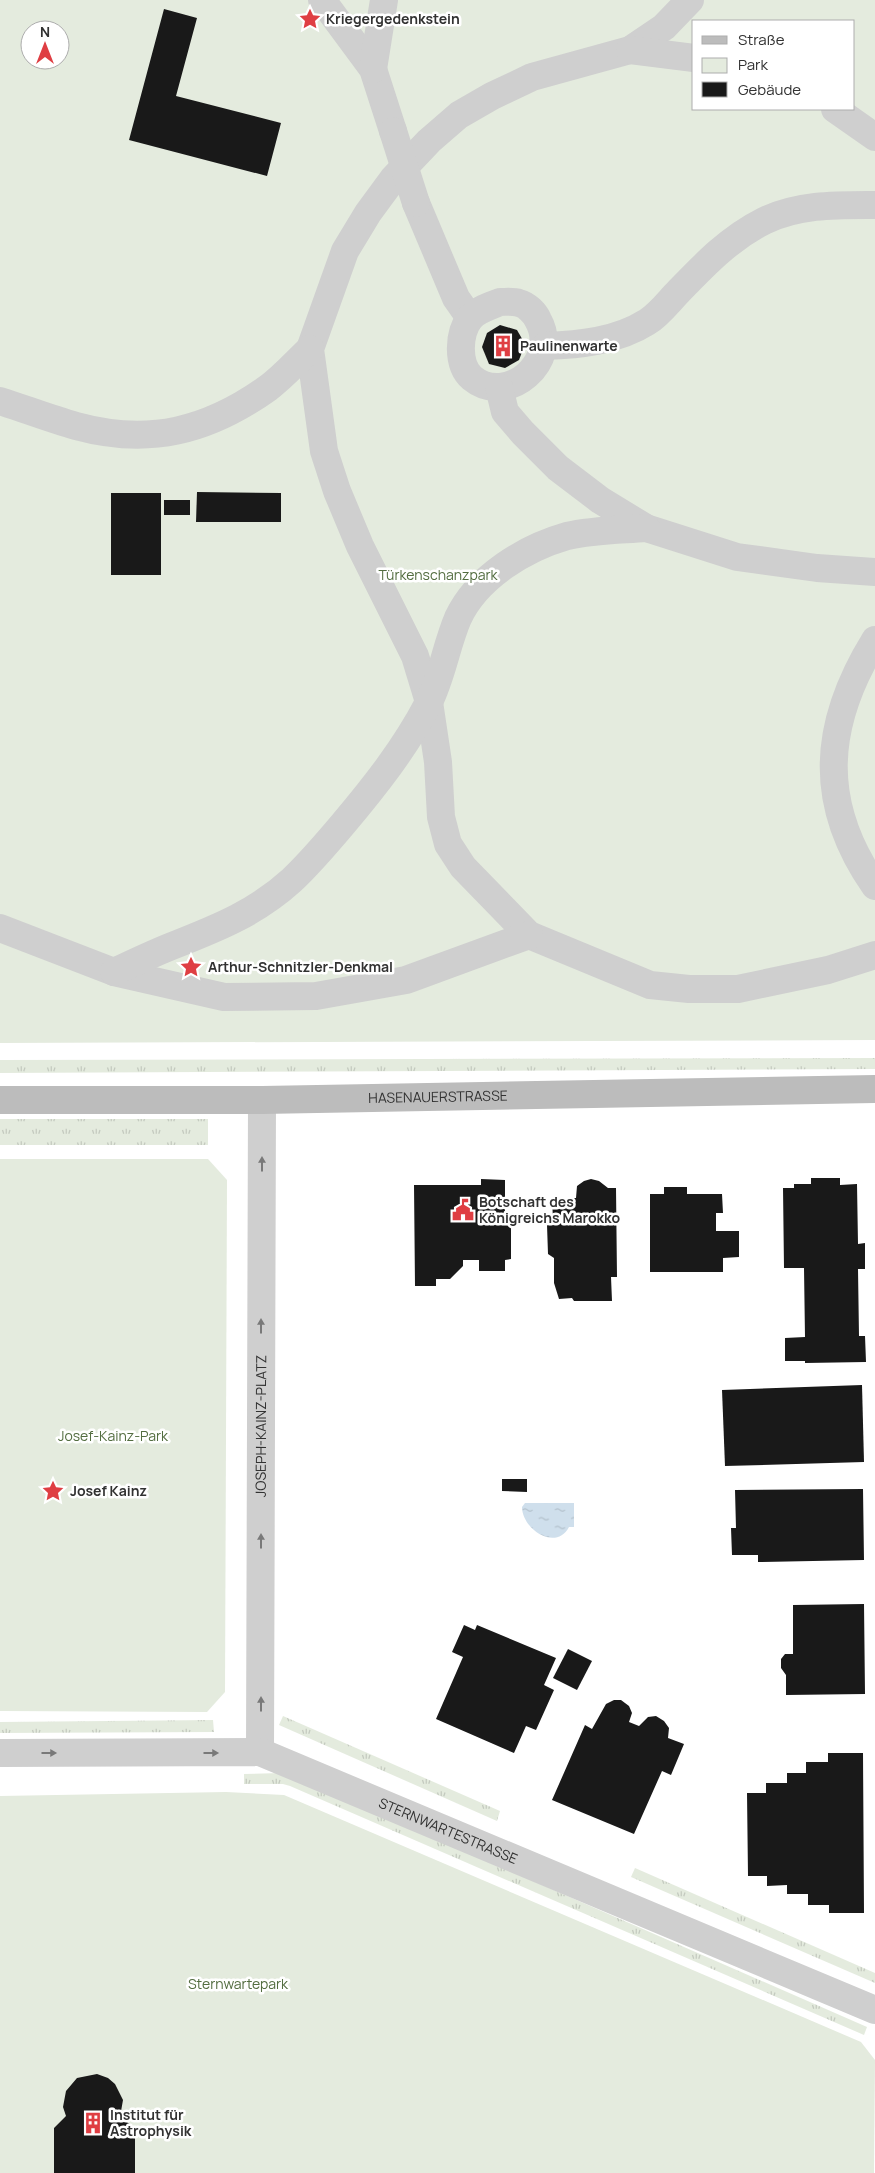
<svg xmlns="http://www.w3.org/2000/svg" width="875" height="2173" viewBox="0 0 875 2173" font-family="Manrope,sans-serif">
<defs>
<pattern id="grass-tufts" width="24" height="20" patternUnits="userSpaceOnUse" patternTransform="scale(1.25)"><rect width="24" height="20" fill="#e4ebde"/><path d="M3 7l-1-3M5 7V3M7 7l1-3M15 17l-1-3M17 17v-4M19 17l1-3" fill="none" stroke="#c4cabf"/></pattern>
<pattern id="water-ripples" width="26" height="14" patternUnits="userSpaceOnUse" patternTransform="scale(1.25)"><rect width="26" height="14" fill="#cfdfec"/><path d="M2 4q2-2 4 0t4 0M15 11q2-2 4 0t4 0" fill="none" stroke="#b2c0cb"/></pattern>
</defs>
<rect width="100%" height="100%" fill="#fff"/>
<g fill="url(#grass-tufts)">
<path d="M 875,1058 L 875,1069 L 0,1073 L 0,1060 Z"/>
<path d="M 208,1119 L 208,1145 L 0,1145 L 0,1119 Z"/>
<path d="M 283,1716 L 500,1811 L 497,1821 L 279,1725 Z"/>
<path d="M 213,1720 L 214,1732 L 0,1733 L 0,1722 Z"/>
<path d="M 281,1773 L 293,1776 L 867,2027 L 864,2035 L 290,1786 L 283,1784 L 244,1784 L 244,1774 Z"/>
<path d="M 635,1868 L 875,1973 L 875,1983 L 631,1877 Z"/>
</g>
<g fill="#e4ebde" fill-rule="evenodd">
<path d="M 0,0 L 875,0 L 875,1040 L 0,1043 ZM 694,21 L 854,21 L 854,109 L 694,109 ZM 30,30 L 60,30 L 60,60 L 30,60 Z"/>
<path d="M 0,1159 L 208,1159 L 227,1180 L 225,1692 L 207,1712 L 0,1711 Z"/>
<path d="M 226,1792 L 284,1795 L 861,2042 L 875,2060 L 874,2173 L 0,2173 L 0,1796 Z"/>
</g>
<path fill="url(#water-ripples)" d="M 525,1503 L 574,1503 L 574,1527 L 569,1527 C 556,1552 522,1529 522,1507 Z"/>
<g fill="#191919">
<path d="M 164,9 L 197,18 L 176,96 L 281,123 L 267,176 L 129,140 Z"/>
<path d="M 500,325 L 517,330 L 525,344 L 519,360 L 505,368 L 489,364 L 482,347 L 487,333 Z"/>
<path d="M 197,492 L 281,493 L 281,522 L 196,522 Z"/>
<rect x="111" y="493" width="50" height="82"/>
<rect x="164" y="500" width="26" height="15"/>
<path d="M 811,1178 L 840,1178 L 840,1185 L 857,1184 L 858,1244 L 865,1243 L 865,1269 L 858,1269 L 859,1336 L 865,1336 L 866,1362 L 805,1363 L 805,1361 L 785,1361 L 785,1338 L 805,1337 L 804,1268 L 784,1268 L 783,1188 L 794,1188 L 794,1184 L 811,1184 Z"/>
<path d="M 481,1179 L 505,1180 L 505,1219 L 511,1226 L 511,1259 L 505,1260 L 505,1271 L 479,1271 L 479,1260 L 463,1260 L 463,1266 L 450,1279 L 436,1279 L 436,1286 L 415,1286 L 414,1185 L 481,1185 Z"/>
<path d="M 591,1179 L 599,1181 L 608,1188 L 616,1188 L 617,1277 L 611,1277 L 612,1301 L 574,1301 L 572,1298 L 559,1299 L 554,1283 L 554,1258 L 548,1254 L 547,1225 L 553,1220 L 552,1198 L 576,1198 L 577,1186 L 584,1181 Z"/>
<path d="M 664,1187 L 687,1187 L 687,1194 L 722,1194 L 723,1213 L 716,1213 L 716,1231 L 739,1231 L 739,1257 L 723,1258 L 723,1272 L 650,1272 L 650,1194 L 664,1194 Z"/>
<path d="M 862,1385 L 864,1462 L 725,1466 L 722,1390 Z"/>
<path d="M 502,1479 L 527,1479 L 527,1492 L 502,1491 Z"/>
<path d="M 863,1489 L 864,1560 L 758,1562 L 758,1555 L 732,1555 L 731,1528 L 736,1528 L 735,1490 Z"/>
<path d="M 864,1604 L 865,1694 L 786,1695 L 786,1675 L 781,1668 L 781,1659 L 785,1654 L 793,1654 L 793,1605 Z"/>
<path d="M 464,1625 L 475,1630 L 477,1625 L 556,1658 L 544,1685 L 554,1690 L 536,1730 L 526,1726 L 514,1753 L 436,1719 L 463,1657 L 452,1652 Z"/>
<path d="M 568,1649 L 592,1661 L 577,1690 L 553,1678 Z"/>
<path d="M 614,1700 L 621,1700 L 629,1706 L 632,1713 L 629,1722 L 639,1726 L 648,1717 L 656,1716 L 664,1721 L 669,1728 L 668,1738 L 684,1744 L 671,1775 L 662,1771 L 634,1834 L 552,1800 L 585,1725 L 592,1729 L 606,1704 Z"/>
<path d="M 828,1753 L 863,1753 L 864,1913 L 829,1913 L 829,1905 L 808,1905 L 808,1894 L 787,1894 L 787,1885 L 767,1886 L 767,1876 L 748,1876 L 747,1793 L 766,1793 L 766,1783 L 787,1783 L 787,1773 L 806,1773 L 806,1762 L 828,1762 Z"/>
<path d="M 97,2074 L 108,2078 L 115,2084 L 123,2100 L 120,2117 L 135,2128 L 135,2173 L 54,2173 L 54,2128 L 66,2116 L 63,2107 L 66,2091 L 77,2078 Z"/>
</g>
<g fill="none" stroke-linecap="round" stroke-linejoin="round">
<g stroke="#cfcfcf" stroke-width="28">
<path d="M 322,0 L 373,69 L 393,131"/>
<path d="M 690,0 L 664,27 L 630,50 L 532,77 L 492,96 L 459,115 L 429,141 L 393,179 L 368,213 L 345,251 L 310,349 L 324,451 L 337,491 L 360,546 L 415,656 L 429,702 L 438,762 L 441,817 L 448,844 L 463,867 L 529,935 L 650,985 L 689,989 L 738,989 L 828,970 L 875,955"/>
<path d="M 630,50 L 694,58"/>
<path d="M 373,69 L 384,0"/>
<path d="M 835,109 L 875,137"/>
<path d="M 416,203 L 456,298 L 470,318"/>
<path d="M 500,302 C 506,302 513,301 519,303 C 527,305 535,313 538,320 C 561,361 507,407 472,378 C 457,365 458,334 470,318 C 477,310 490,306 500,302 Z"/>
<path d="M 545,346 C 579,345 617,341 647,322 C 659,315 669,301 679,291 C 705,264 730,238 764,221 C 799,204 837,205 875,205"/>
<path d="M 499,387 L 505,412 L 523,433 L 558,468 L 600,500 L 646,528 L 737,557 L 817,568 L 875,572"/>
<path d="M 0,401 C 25,409 51,419 76,426 C 149,446 208,431 268,388 C 283,377 296,362 310,349"/>
<path d="M 875,640 C 823,724 817,803 875,886"/>
<path d="M 0,928 L 114,972 L 224,997 L 316,996 L 406,980 L 529,935"/>
<path d="M 114,972 C 135,962 156,952 177,944 C 220,927 257,912 292,880 C 310,863 327,843 343,824 C 375,786 405,748 428,704 C 442,677 446,646 458,618 C 477,577 525,548 567,536 C 593,530 620,530 646,528"/>
<path id="s1" d="M 260,1752 L 262,1100"/>
<path id="s2" d="M 0,1753 L 260,1752 L 875,2010"/>
</g>
<path stroke="#bcbcbc" stroke-width="28" id="s3" d="M 0,1100 L 262,1100 L 875,1089"/>
<path stroke="#cfcfcf" stroke-width="28" d="M 393,131 L 416,203"/>
</g>
<defs><path id="oneway-solid" d="M-6-.8H1V-3.2L6.5 0L1 3.2V.8H-6Z" transform="scale(1.25)"/></defs>
<g fill="#797979">
<use href="#oneway-solid" transform="translate(262 1164) rotate(-90)"/>
<use href="#oneway-solid" transform="translate(261 1326) rotate(-90)"/>
<use href="#oneway-solid" transform="translate(261 1541) rotate(-90)"/>
<use href="#oneway-solid" transform="translate(261 1704) rotate(-90)"/>
<use href="#oneway-solid" transform="translate(49 1753)"/>
<use href="#oneway-solid" transform="translate(211 1753)"/>
</g>
<defs>
<g id="sight-bare" transform="scale(1.725)"><path d="M0-6L1.8-2.2L6-1.7L2.9 1.2L3.7 5.4L0 3.3L-3.7 5.4L-2.9 1.2L-6-1.7L-1.8-2.2Z" fill="#df3e43" stroke="#fff" stroke-width="2.5" paint-order="stroke"/></g>
<g id="building-bare" transform="scale(1.725)"><path d="M-4-6H4V6H1V3H-1V6H-4ZM-2.5-4.3h1.7v1.8h-1.7ZM.8-4.3h1.7v1.8H.8ZM-2.5-1h1.7V.8h-1.7ZM.8-1h1.7V.8H.8Z" fill="#df3e43" stroke="#fff" stroke-width="2.5" paint-order="stroke"/></g>
<g id="civic-bare" transform="scale(1.725)"><path d="M-.6-6.5H3V-4.5H.6V-3L4-1V1h2V6H-6V1h2V-1L-.6-3ZM-1.2 2.5V6h2.4V2.5Z" fill="#df3e43" stroke="#fff" stroke-width="2.5" paint-order="stroke"/></g>
</defs>
<g fill-rule="evenodd">
<use href="#sight-bare" x="310" y="19"/>
<use href="#building-bare" x="503" y="346"/>
<use href="#sight-bare" x="191" y="967"/>
<use href="#civic-bare" x="463" y="1210"/>
<use href="#sight-bare" x="53" y="1491"/>
<use href="#building-bare" x="93" y="2123"/>
</g>
<g text-anchor="middle" stroke-width="5" stroke-linejoin="round" paint-order="stroke">
<g font-size="14" font-weight="bold" fill="#323232" stroke="#fff" text-anchor="start">
<text x="326" y="24">Kriegergedenkstein</text>
<text x="520" y="351">Paulinenwarte</text>
<text x="208" y="972">Arthur-Schnitzler-Denkmal</text>
<text x="479" y="1207">Botschaft des<tspan x="479" dy="16">Königreichs Marokko</tspan></text>
<text x="70" y="1496">Josef Kainz</text>
<text x="110" y="2120">Institut für<tspan x="110" dy="16">Astrophysik</tspan></text>
</g>
<g font-size="14" fill="#536d40" stroke="#fff">
<text x="438" y="580">Türkenschanzpark</text>
<text x="113" y="1441">Josef-Kainz-Park</text>
<text x="238" y="1989">Sternwartepark</text>
</g>
<g font-size="14" fill="#323232" stroke="#fff">
<text dy="5" stroke="none"><textPath href="#s3" startOffset="438">HASENAUERSTRASSE</textPath></text>
<text dy="5" stroke="none"><textPath href="#s1" startOffset="326">JOSEPH-KAINZ-PLATZ</textPath></text>
<text dy="5" stroke="none"><textPath href="#s2" startOffset="464">STERNWARTESTRASSE</textPath></text>
</g>
</g>
<rect x="692" y="20" width="162" height="90" fill="#ffffff" stroke="#adadad"/>
<rect x="702" y="36" width="25" height="8" fill="#bcbcbc" stroke="#adadad"/>
<text x="738" y="45" font-size="15" fill="#323232">Straße</text>
<rect x="702" y="58" width="25" height="15" fill="#e4ebde" stroke="#adadad"/>
<text x="738" y="70" font-size="15" fill="#323232">Park</text>
<rect x="702" y="82" width="25" height="15" fill="#191919" stroke="#adadad"/>
<text x="738" y="95" font-size="15" fill="#323232">Gebäude</text>
<g transform="translate(45 45)"><circle r="24" fill="#ffffff" stroke="#adadad"/>
<path d="M0-4L9 19L0 12L-9 19Z" fill="#df3e43"/>
<text y="-8" font-size="14" font-weight="bold" text-anchor="middle" fill="#323232">N</text>
</g>
</svg>
